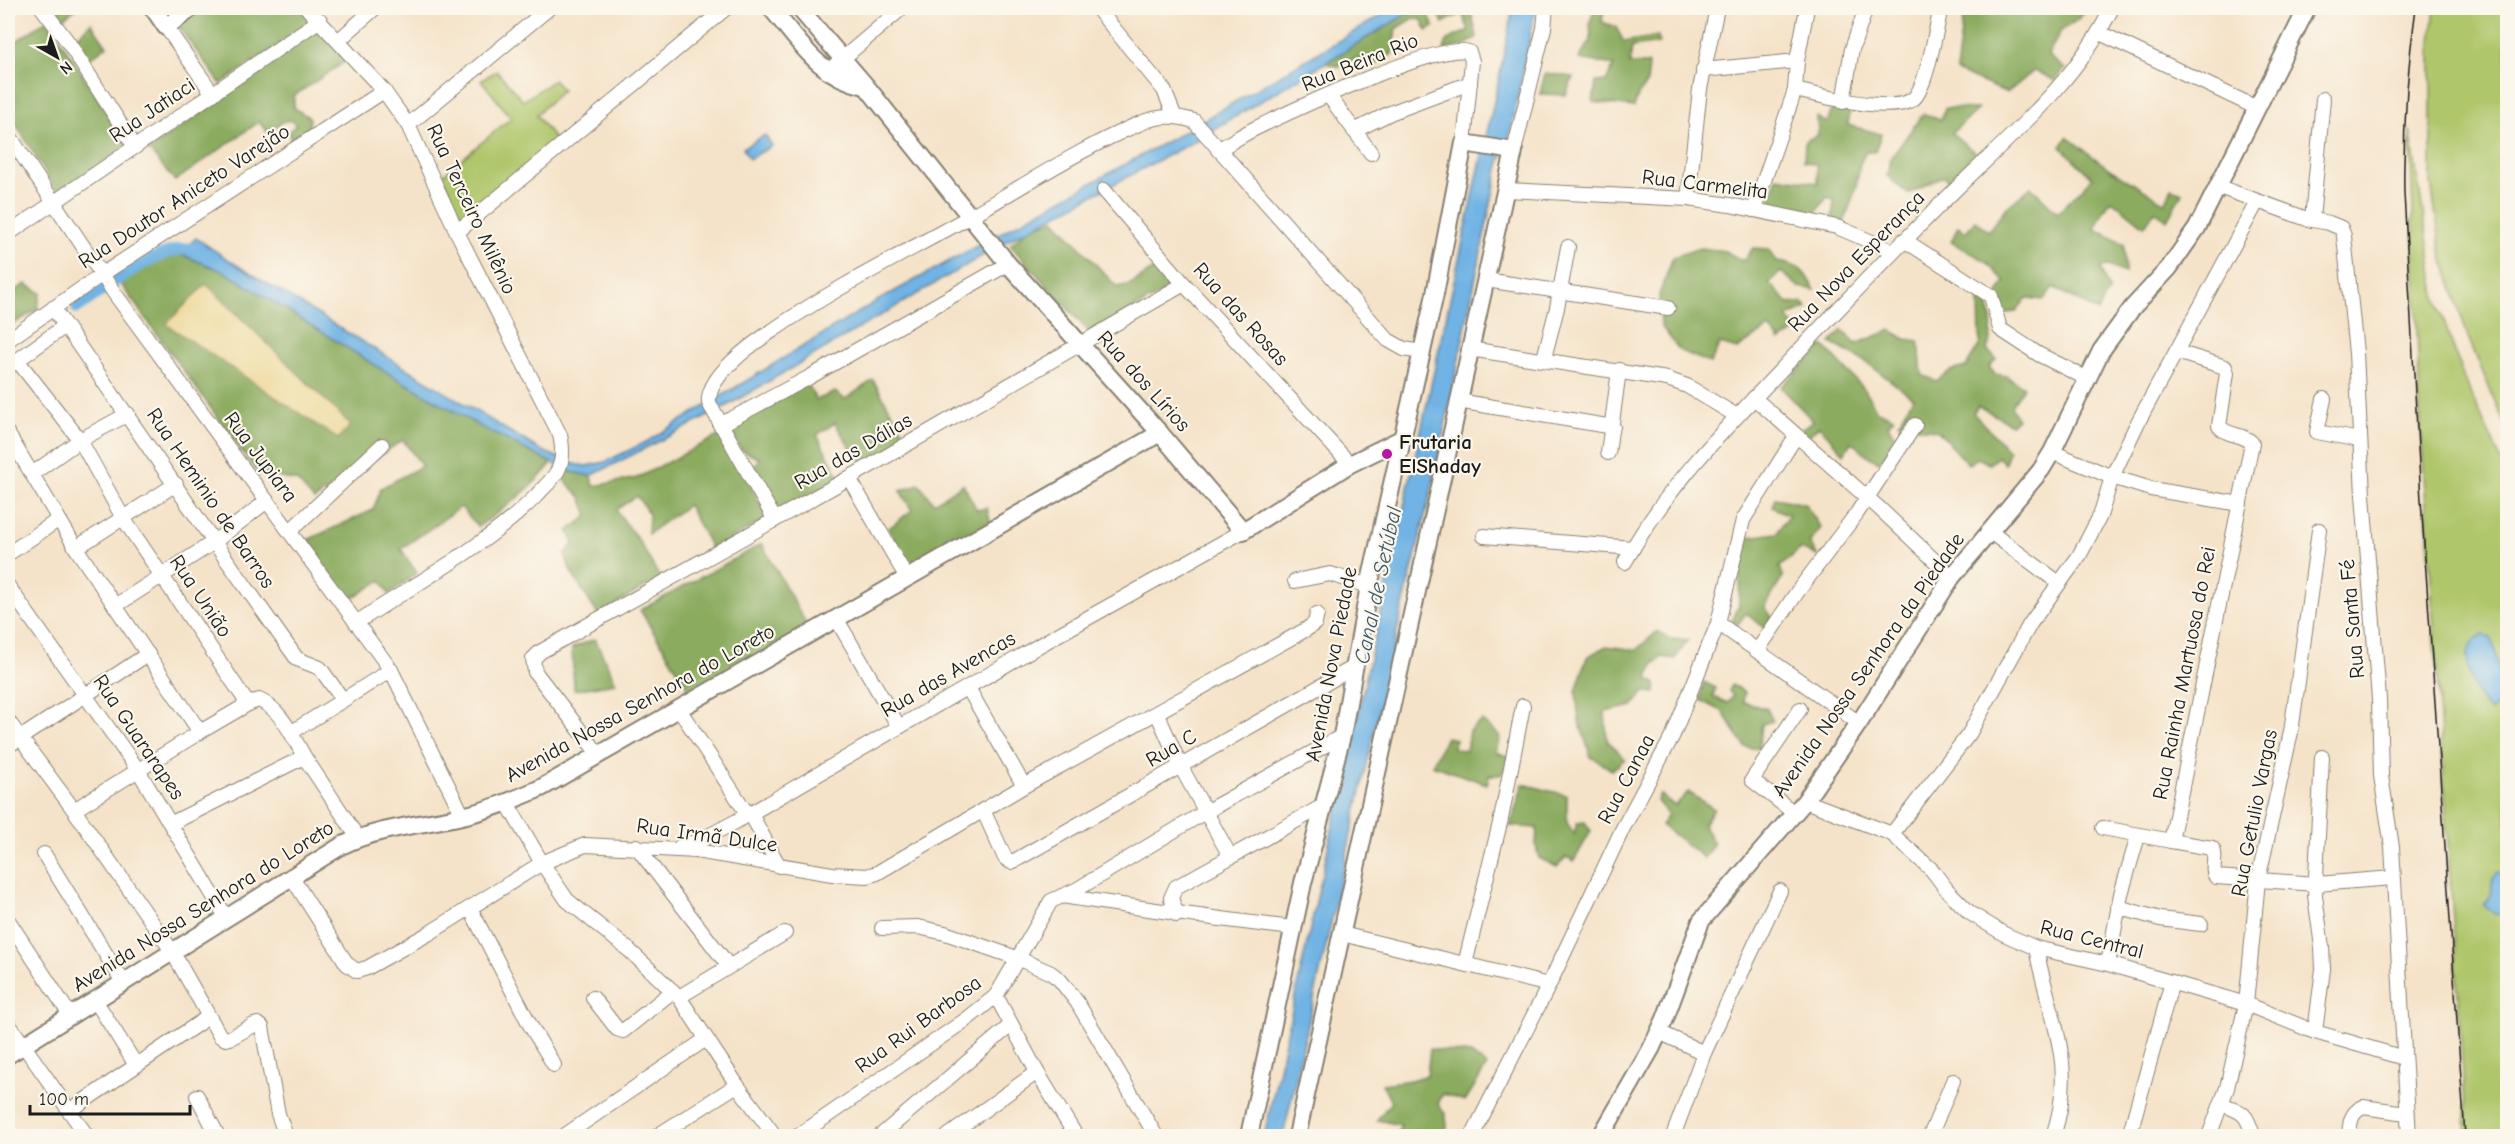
<svg xmlns="http://www.w3.org/2000/svg" width="2515" height="1144" viewBox="0 0 2515 1144" font-family="'Comic Neue',sans-serif">
<rect width="100%" height="100%" fill="#fbf7ec"/>
<filter id="ink" filterUnits="userSpaceOnUse"><feTurbulence type="fractalNoise" baseFrequency=".0167" numOctaves="2"/><feDisplacementMap in="SourceGraphic" scale="12" xChannelSelector="R" yChannelSelector="G"/><feConvolveMatrix kernelMatrix="1 2 1 2 8 2 1 2 1" color-interpolation-filters="sRGB"/></filter>
<filter id="wash" filterUnits="userSpaceOnUse"><feTurbulence type="fractalNoise" baseFrequency=".008" numOctaves="4" result="noise"/><feDisplacementMap in="SourceGraphic" scale="24" xChannelSelector="R" yChannelSelector="G"/><feGaussianBlur stdDeviation="1.35" result="paint"/><feColorMatrix in="noise" values="0 0 0 0 0 0 0 0 0 0 0 0 0 0 0 0 0 1.4 0 .05"/><feComposite in="paint" operator="in"/></filter>
<g filter="url(#wash)">
<rect width="100%" height="100%" fill="#f5e3c9"/>
<g fill="#afc66a" stroke="#667143" stroke-width="1.5">
<path d="M 2435,8 L 2507,8 L 2507,430 L 2468,337 L 2442,256 L 2431,184 L 2431,42 Z"/>
<path d="M 497,71 L 523,101 L 554,80 L 562,90 L 536,115 L 558,143 L 472,217 L 462,216 L 437,180 L 511,118 L 481,80 Z"/>
<path d="M 2410,131 L 2437,300 L 2462,373 L 2507,474 L 2507,1136 L 2467,1136 L 2420,412 Z"/>
</g>
<g fill="#8bab5e" stroke="#54643d" stroke-width="1.5">
<path d="M 47,8 L 77,8 L 58,22 Z"/>
<path d="M 200,8 L 302,8 L 314,20 L 221,84 L 177,25 Z"/>
<path d="M 1417,8 L 1470,8 L 1477,37 L 1464,46 L 1444,50 L 1447,40 L 1469,30 L 1462,13 L 1443,23 L 1437,10 L 1429,16 L 1434,27 L 1427,31 L 1422,20 L 1414,18 L 1396,29 L 1392,54 L 1377,64 L 1356,58 L 1341,67 L 1325,63 Z"/>
<path d="M 1595,8 L 1604,8 L 1602,22 L 1616,27 L 1624,42 L 1658,36 L 1659,43 L 1632,47 L 1630,64 L 1649,64 L 1647,83 L 1639,93 L 1634,107 L 1593,102 L 1596,82 L 1606,81 L 1614,65 L 1579,59 L 1591,40 L 1590,22 Z"/>
<path d="M 1964,8 L 2087,8 L 2080,18 L 2061,31 L 2048,55 L 2065,69 L 2055,81 L 2035,70 L 2007,93 L 1956,71 Z"/>
<path d="M 47,20 L 129,146 L 57,192 L 8,111 L 8,47 Z"/>
<path d="M 91,23 L 107,46 L 86,61 L 74,40 Z"/>
<path d="M 319,28 L 349,59 L 294,96 L 294,108 L 310,118 L 309,131 L 291,144 L 289,131 L 296,125 L 291,120 L 282,122 L 268,133 L 259,122 L 175,181 L 149,150 Z"/>
<path d="M 1545,73 L 1573,77 L 1566,95 L 1540,94 Z"/>
<path d="M 1945,108 L 1978,109 L 1952,133 L 1981,158 L 1954,186 L 1944,176 L 1908,194 L 1887,176 L 1890,159 L 1923,114 L 1941,120 Z"/>
<path d="M 1832,110 L 1850,111 L 1848,125 L 1881,134 L 1875,152 L 1866,151 L 1860,164 L 1856,188 L 1843,225 L 1832,222 L 1834,200 L 1827,197 L 1813,217 L 1768,207 L 1777,177 L 1818,183 L 1817,165 L 1804,161 L 1805,141 L 1818,135 L 1817,117 L 1827,123 Z"/>
<path d="M 2067,137 L 2111,170 L 2165,203 L 2172,188 L 2182,193 L 2167,220 L 2155,211 L 2144,226 L 2112,200 L 2104,210 L 2095,229 L 2124,244 L 2125,273 L 2108,266 L 2100,268 L 2109,290 L 2098,312 L 2053,287 L 2044,300 L 2027,298 L 2016,311 L 2001,315 L 1996,297 L 2005,282 L 1986,261 L 1951,242 L 1958,226 L 1966,232 L 1975,220 L 1988,231 L 2005,209 L 2031,187 L 2058,213 L 2092,178 L 2061,147 Z"/>
<path d="M 1054,219 L 1117,287 L 1131,284 L 1160,265 L 1179,284 L 1090,333 L 1010,245 L 1029,229 Z"/>
<path d="M 1700,248 L 1725,251 L 1743,261 L 1753,248 L 1769,249 L 1777,262 C 1800,265 1804,270 1815,290 L 1799,287 L 1781,272 L 1769,283 L 1789,304 L 1802,302 L 1807,308 L 1787,317 L 1797,330 L 1780,341 L 1769,328 L 1737,349 L 1720,344 L 1710,363 L 1680,351 L 1661,326 L 1659,295 L 1673,257 Z"/>
<path d="M 180,254 L 225,272 L 483,428 L 552,463 C 531,489 505,508 478,527 L 461,507 L 401,549 L 417,573 L 389,594 L 381,580 L 349,601 L 305,541 L 373,510 L 381,488 L 422,466 L 403,440 L 314,500 L 297,481 L 258,473 L 114,275 Z"/>
<path d="M 26,284 L 41,293 L 37,310 L 8,327 L 8,295 Z"/>
<path d="M 1979,295 L 1987,298 C 1992,317 1994,331 1987,350 L 1996,359 L 1989,367 L 1995,374 L 2006,376 L 2024,387 L 2011,406 L 2017,419 L 2011,424 L 1978,406 L 1973,413 L 2009,451 L 2005,464 L 1998,457 L 1989,464 L 1978,458 L 1968,464 L 1938,431 L 1899,423 L 1913,398 L 1866,362 L 1831,343 L 1842,330 L 1856,344 L 1891,330 L 1905,339 L 1919,341 L 1922,375 L 1936,381 L 1950,371 L 1966,367 L 1980,344 Z"/>
<path d="M 1823,345 L 1865,390 L 1877,411 L 1894,418 L 1888,425 L 1899,443 L 1884,464 L 1871,458 L 1851,442 L 1844,454 L 1819,426 L 1807,437 L 1799,431 L 1813,421 L 1781,387 Z"/>
<path d="M 873,380 L 908,440 L 862,466 L 835,423 L 817,435 L 840,478 L 782,510 L 768,496 L 751,468 L 760,459 L 741,450 L 728,426 L 807,382 L 816,400 L 835,392 L 845,399 Z"/>
<path d="M 722,434 L 768,518 L 712,550 L 688,505 L 648,534 L 649,514 L 637,496 L 616,510 L 639,541 L 660,578 L 598,615 L 571,572 L 565,554 L 574,543 L 568,531 L 588,516 L 581,497 L 560,476 L 568,471 L 591,476 L 594,486 L 637,478 Z"/>
<path d="M 919,484 L 934,503 L 963,484 L 977,510 L 987,508 L 991,525 L 912,571 L 888,529 L 912,510 L 900,491 Z"/>
<path d="M 1775,498 L 1805,504 L 1821,528 L 1809,543 L 1818,556 L 1800,549 L 1780,567 L 1783,577 L 1765,607 L 1773,619 L 1766,629 L 1746,613 L 1736,627 L 1730,626 L 1739,605 L 1741,554 L 1749,537 L 1777,533 L 1789,515 L 1772,507 Z"/>
<path d="M 762,544 L 809,629 L 692,694 L 640,610 Z"/>
<path d="M 1658,631 L 1670,639 L 1688,640 L 1675,659 L 1662,657 L 1653,665 L 1648,679 L 1656,684 L 1655,693 L 1644,692 L 1633,706 L 1605,712 L 1607,740 L 1625,759 L 1612,770 L 1591,757 L 1579,721 L 1576,691 L 1587,657 L 1606,646 L 1636,650 Z"/>
<path d="M 595,639 L 616,683 L 574,690 L 572,648 Z"/>
<path d="M 1703,682 L 1716,688 L 1713,697 L 1728,703 L 1733,696 L 1729,691 L 1732,685 L 1745,692 L 1743,702 L 1767,709 L 1773,721 L 1762,724 L 1759,749 L 1745,747 L 1722,711 L 1700,700 Z"/>
<path d="M 1482,721 L 1500,736 L 1496,752 L 1510,757 L 1505,770 L 1500,775 L 1489,775 L 1487,784 L 1432,765 L 1446,737 L 1456,739 L 1453,748 L 1466,751 L 1469,731 Z"/>
<path d="M 1523,784 L 1567,795 L 1567,823 L 1574,834 L 1577,823 L 1585,822 L 1591,831 L 1574,861 L 1566,857 L 1557,867 L 1539,858 L 1536,846 L 1537,828 L 1510,826 Z"/>
<path d="M 1688,792 L 1714,809 L 1703,825 L 1714,843 L 1704,858 L 1661,825 L 1668,815 L 1657,801 L 1660,794 L 1675,806 Z"/>
<path d="M 1430,1049 L 1471,1054 L 1487,1066 L 1465,1101 L 1443,1094 L 1438,1104 L 1446,1115 L 1447,1128 L 1438,1136 L 1396,1136 L 1401,1125 L 1377,1120 L 1391,1102 L 1382,1084 L 1411,1080 L 1427,1075 Z"/>
</g>
<path fill="#eeda9e" stroke="#857b5d" stroke-width="1.5" d="M 206,284 L 351,425 L 338,439 L 166,324 Z"/>
<g fill="#6fb3e4" stroke="#466880" stroke-width="1.5">
<path d="M 1394,8 L 1417,8 L 1191,143 L 1016,236 L 720,410 L 591,476 L 568,471 L 483,428 L 391,375 L 225,272 L 180,254 L 196,238 L 232,262 L 540,450 L 574,464 L 586,466 L 605,462 L 648,441 L 877,301 L 1180,134 Z"/>
<path d="M 1513,8 L 1536,8 L 1510,135 L 1499,165 L 1432,488 L 1398,627 L 1283,1136 L 1264,1136 L 1497,88 Z"/>
<path d="M 765,135 L 772,146 L 749,159 L 743,148 Z"/>
<path d="M 2483,635 L 2491,638 C 2499,652 2495,670 2503,683 L 2507,683 L 2507,702 L 2495,707 L 2490,712 C 2477,698 2463,668 2469,649 C 2471,642 2477,639 2483,635 Z"/>
<path d="M 2498,872 L 2505,875 L 2507,883 L 2507,914 C 2500,916 2489,912 2484,905 L 2491,895 L 2493,879 Z"/>
</g>
<g fill="none" stroke-linecap="round" stroke-linejoin="round">
<path stroke="#6fb3e4" stroke-width="12" d="M 77,308 C 106,289 164,239 200,250"/>
</g>
</g>
<g filter="url(#ink)">
<g fill="none" stroke-linecap="round" stroke-linejoin="round">
<g stroke="#888072" stroke-width="16">
<g id="minor">
<path d="M 42,8 L 68,42 L 135,147"/>
<path d="M 307,8 L 384,91 L 408,125 L 457,232 L 560,435 C 563,447 564,458 558,470 C 553,480 544,487 537,495 C 487,546 416,583 356,623"/>
<path d="M 1097,8 L 1164,90 L 1174,115"/>
<path d="M 166,27 L 213,94"/>
<path d="M 2100,33 L 2257,108"/>
<path d="M 339,40 L 375,8"/>
<path d="M 1703,70 L 1797,61"/>
<path d="M 827,72 L 902,8"/>
<path d="M 1795,90 C 1817,95 1901,117 1916,96 C 1928,79 1936,29 1941,8"/>
<path d="M 1329,96 L 1371,153"/>
<path d="M 1843,102 L 1852,49 L 1866,8"/>
<path d="M 408,125 L 549,8"/>
<path d="M 1354,131 L 1390,113 L 1470,83"/>
<path d="M 8,134 L 115,294 L 391,670 L 463,816"/>
<path d="M 1218,150 C 1230,143 1242,135 1254,129 C 1287,113 1441,40 1469,52 L 1472,61 L 1464,143"/>
<path d="M 1514,151 L 1544,28 L 1546,8"/>
<path d="M 2219,187 L 2307,219 L 2329,223 L 2341,228 L 2344,236 L 2356,353 L 2363,495 L 2379,699 L 2381,776 L 2392,847 L 2409,1136"/>
<path d="M 1104,190 L 1184,284 L 1350,464"/>
<path d="M 1506,190 L 1688,199 L 1730,205 L 1837,227 L 1893,251"/>
<path d="M 1688,199 L 1700,89 L 1717,8"/>
<path d="M 1754,210 L 1795,90 L 1797,61 L 1807,8"/>
<path d="M 2312,220 L 2323,99"/>
<path d="M 457,232 L 726,8"/>
<path d="M 8,234 L 320,20"/>
<path d="M 1904,240 L 1991,296 L 2000,329 L 2038,354 L 2086,378"/>
<path d="M 1486,280 L 1668,308"/>
<path d="M 53,308 L 214,542 L 297,659 L 320,668 L 343,700"/>
<path d="M 8,340 L 101,275 L 384,91"/>
<path d="M 1469,349 L 1667,379 L 1687,386 L 1737,416"/>
<path d="M 1544,358 L 1557,308 L 1568,247"/>
<path d="M 17,360 L 80,440 L 123,518 L 248,704"/>
<path d="M 8,367 L 65,326"/>
<path d="M 1754,398 L 1879,508 L 1952,577"/>
<path d="M 2324,399 L 2317,432 L 2360,440"/>
<path d="M 1458,401 L 1613,427"/>
<path d="M 720,425 L 808,378 L 1008,264"/>
<path d="M 8,434 L 76,548 L 200,732"/>
<path d="M 2052,452 L 2112,477 L 2151,489 L 2240,504"/>
<path d="M 1608,453 L 1619,370"/>
<path d="M 32,474 L 80,440 L 128,414"/>
<path d="M 849,478 L 907,578"/>
<path d="M 775,520 L 709,403 C 706,377 752,344 772,331 C 834,288 903,254 969,217 C 1025,185 1081,148 1141,123 C 1159,115 1175,115 1194,121 L 1388,340 L 1404,349 L 1421,352"/>
<path d="M 290,531 L 382,445"/>
<path d="M 1989,531 L 2059,583"/>
<path d="M 1484,536 L 1633,548"/>
<path d="M 76,548 L 176,484"/>
<path d="M 8,554 L 58,520"/>
<path d="M 1625,562 C 1664,490 1723,431 1779,372 C 1838,309 1898,246 1959,186 C 2016,131 2077,79 2112,8"/>
<path d="M 1295,581 L 1330,574 L 1369,586"/>
<path d="M 8,586 L 138,770 L 226,917"/>
<path d="M 115,606 L 214,542 L 267,501"/>
<path d="M 836,618 L 899,727"/>
<path d="M 1718,623 L 1859,723"/>
<path d="M 1757,651 L 1798,591 L 1857,513 L 1915,425"/>
<path d="M 968,688 L 1024,786"/>
<path d="M 679,709 L 748,815 L 750,814 L 753,818 L 779,866"/>
<path d="M 1157,713 L 1181,767 L 1230,856"/>
<path d="M 8,721 L 74,810 L 172,951 L 220,1036 L 226,1039 L 230,1038 L 254,1025 L 258,1024 L 262,1027 L 278,1114 L 286,1136"/>
<path d="M 292,732 L 391,670"/>
<path d="M 8,746 L 148,654"/>
<path d="M 599,755 L 535,672 L 533,659 L 540,652 L 849,478 L 1184,284"/>
<path d="M 1805,801 L 1892,834 L 1932,870 L 1947,890 L 1970,913 L 2004,934 L 2036,948 L 2108,964 L 2246,1004 L 2315,1032 L 2404,1058"/>
<path d="M 507,803 L 542,863 L 567,900 L 629,950 L 679,997 L 737,1085 L 775,1136"/>
<path d="M 74,810 L 200,732 L 248,704 L 259,700 C 284,711 293,739 307,761 C 324,786 341,812 358,838"/>
<path d="M 983,810 L 1005,858 L 1011,862 L 1016,860 L 1356,666"/>
<path d="M 1793,812 L 1752,780 L 1800,709"/>
<path d="M 172,823 L 304,757"/>
<path d="M 2103,828 L 2171,841 L 2252,443 C 2243,433 2228,437 2219,426 L 2227,373 L 2225,367 L 2177,352"/>
<path d="M 1892,834 L 1969,734 L 2030,624 L 2079,556 L 2100,516 L 2112,477 L 2137,424 L 2257,202"/>
<path d="M 2171,841 L 2212,848 C 2218,856 2210,869 2216,877 L 2317,884 L 2393,878"/>
<path d="M 636,846 L 728,965"/>
<path d="M 680,847 L 701,840 L 748,815 L 1052,638 L 1243,531"/>
<path d="M 44,854 L 123,982"/>
<path d="M 291,876 L 347,964 L 357,971 L 367,968 L 428,934 L 542,863 L 585,845 L 696,851 L 832,874 L 867,876 L 877,873 L 1024,786 L 1307,629 L 1315,623 L 1317,614"/>
<path d="M 1062,896 C 1139,908 1216,919 1293,928"/>
<path d="M 2118,907 L 2160,919 L 2201,924"/>
<path d="M 470,908 L 530,1025 L 554,1065"/>
<path d="M 1177,915 L 1171,898 L 1176,887 L 1323,806"/>
<path d="M 8,920 L 70,1015"/>
<path d="M 882,928 L 918,927 L 945,933 L 1017,958 L 1051,973 L 1060,980 L 1077,1002 L 1156,1136"/>
<path d="M 1342,934 L 1549,985"/>
<path d="M 2036,948 C 2049,1018 2078,1063 2053,1136"/>
<path d="M 1465,964 L 1501,819 L 1523,706"/>
<path d="M 2108,964 L 2121,894 L 2138,836"/>
<path d="M 996,996 L 1037,1072 L 1076,1136"/>
<path d="M 679,997 L 785,933"/>
<path d="M 593,998 L 617,1029 L 623,1031 L 673,991"/>
<path d="M 95,1000 L 136,1065"/>
<path d="M 8,1023 L 87,1136"/>
<path d="M 1659,1032 L 1704,1053"/>
<path d="M 2315,1032 L 2323,969 L 2322,947 L 2315,896 L 2322,757"/>
<path d="M 197,1096 L 218,1136"/>
<path d="M 2221,1104 C 2243,1112 2247,1113 2253,1136"/>
<path d="M 69,1111 L 208,1017"/>
<path d="M 564,1136 L 706,1039"/>
<path d="M 657,1136 L 737,1085"/>
<path d="M 798,1136 L 967,1019 L 996,996 L 1051,901 L 1076,890 L 1205,812 L 1342,736"/>
<path d="M 880,1136 L 1011,1025"/>
<path d="M 948,1136 L 1037,1072"/>
<path d="M 1472,1136 L 1549,985 L 1622,830 L 1673,735 L 1718,623 L 1743,520 L 1796,436"/>
<path d="M 1673,1136 L 1704,1053 L 1780,891"/>
<path d="M 1930,1136 L 1953,1081"/>
<path d="M 2129,1136 L 2172,982"/>
<path d="M 2209,1136 L 2227,1088 L 2246,1004 L 2258,880 L 2291,732 L 2319,530"/>
<path d="M 2349,1136 C 2350,1123 2350,1113 2363,1107 L 2407,1113"/>
</g>
</g>
<g stroke="#888072" stroke-width="20">
<g id="tertiary">
<path d="M 153,8 L 166,27 L 192,8"/>
<path d="M 771,8 C 800,42 818,76 865,86"/>
<path d="M 799,8 L 866,86 L 1008,264 L 1160,433 L 1243,531 L 1350,464 L 1403,438"/>
<path d="M 8,1055 L 341,846 C 380,827 421,825 462,816 C 490,810 515,799 541,788 L 1160,433"/>
<path d="M 1249,1136 L 1303,883 L 1342,736 L 1369,586 L 1435,294 L 1464,143 L 1514,151 L 1297,1136"/>
<path d="M 1601,1136 L 1651,1049 L 1665,1019 L 1701,921 L 1805,801 L 1859,723 L 1952,577 L 2041,470 L 2052,452 L 2101,351 L 2133,307 L 2169,268 L 2197,228 L 2307,8"/>
</g>
</g>
<use href="#minor" stroke="#fff" stroke-width="14"/>
<use href="#tertiary" stroke="#fff" stroke-width="16"/>
<path stroke="#1c1c1c" stroke-width="1.5" d="M 2416,8 C 2407,69 2403,131 2404,193 L 2421,500 L 2465,1136"/>
</g>
</g>
<circle fill="#b5179e" stroke="#fbf7ec" stroke-width="2" cx="1387" cy="454" r="6"/>
<g text-anchor="middle" stroke-width="4.5" stroke-linejoin="round" paint-order="stroke">
<g font-size="21" fill="#1c1c1c" stroke="#fbf7ec">
<text transform="translate(1360 62) rotate(-22)" y="7">Rua Beira Rio</text>
<text transform="translate(152 110) rotate(-34)" y="7">Rua Jatiaci</text>
<text transform="translate(1705 184) rotate(7)" y="7">Rua Carmelita</text>
<text transform="translate(184 196) rotate(-33)" y="7">Rua Doutor Aniceto Varejão</text>
<text transform="translate(472 209) rotate(65)" y="7">Rua Terceiro Milênio</text>
<text transform="translate(1856 261) rotate(-46)" y="7">Rua Nova Esperança</text>
<text transform="translate(1241 314) rotate(48)" y="7">Rua das Rosas</text>
<text transform="translate(1144 381) rotate(48)" y="7">Rua dos Lírios</text>
<text transform="translate(853 451) rotate(-30)" y="7">Rua das Dálias</text>
<text transform="translate(261 457) rotate(53)" y="7">Rua Jupiara</text>
<text transform="translate(211 498) rotate(56)" y="7">Rua Heminio de Barros</text>
<text transform="translate(201 596) rotate(56)" y="7">Rua União</text>
<text transform="translate(2352 619) rotate(-95)" y="7">Rua Santa Fé</text>
<text transform="translate(1331 664) rotate(-79)" y="7">Avenida Nova Piedade</text>
<text transform="translate(1868 665) rotate(-55)" y="7">Avenida Nossa Senhora da Piedade</text>
<text transform="translate(2184 673) rotate(-79)" y="7">Rua Rainha Martuosa do Rei</text>
<text transform="translate(948 674) rotate(-30)" y="7">Rua das Avencas</text>
<text transform="translate(640 703) rotate(-29)" y="7">Avenida Nossa Senhora do Loreto</text>
<text transform="translate(139 737) rotate(56)" y="7">Rua Guararapes</text>
<text transform="translate(1171 748) rotate(-30)" y="7">Rua C</text>
<text transform="translate(1626 779) rotate(-62)" y="7">Rua Canaa</text>
<text transform="translate(2254 813) rotate(-79)" y="7">Rua Getulio Vargas</text>
<text transform="translate(707 835) rotate(8)" y="7">Rua Irmã Dulce</text>
<text transform="translate(203 906) rotate(-32)" y="7">Avenida Nossa Senhora do Loreto</text>
<text transform="translate(2092 939) rotate(14)" y="7">Rua Central</text>
<text transform="translate(918 1024) rotate(-36)" y="7">Rua Rui Barbosa</text>
</g>
<g font-size="21" font-weight="bold" fill="#1c1c1c" stroke="#fbf7ec" text-anchor="start">
<text x="1399" y="449">Frutaria<tspan x="1399" dy="24">ElShaday</tspan></text>
</g>
<g font-size="22" font-style="italic" fill="#3d586c" stroke="#fbf7ec">
<text transform="translate(1377 585) rotate(-78)" y="8">Canal de Setúbal</text>
</g>
</g>
<rect width="2515" height="1144" fill="none" stroke="#fbf7ec" stroke-width="30"/>
<g transform="translate(57 57) rotate(140)" stroke="#fbf7ec" stroke-width="4.5" paint-order="stroke">
<path d="M0-4.5L10 22L0 15L-10 22Z" fill="#1c1c1c"/>
<text y="-9" font-size="16" font-weight="bold" text-anchor="middle" fill="#1c1c1c">N</text>
</g>
<path d="M30 1105v9h160v-9" fill="none" stroke="#1c1c1c" stroke-width="3"/>
<text x="39" y="1105" font-size="18" fill="#1c1c1c" stroke="#fbf7ec" stroke-width="4.5" paint-order="stroke">100 m</text>
</svg>
